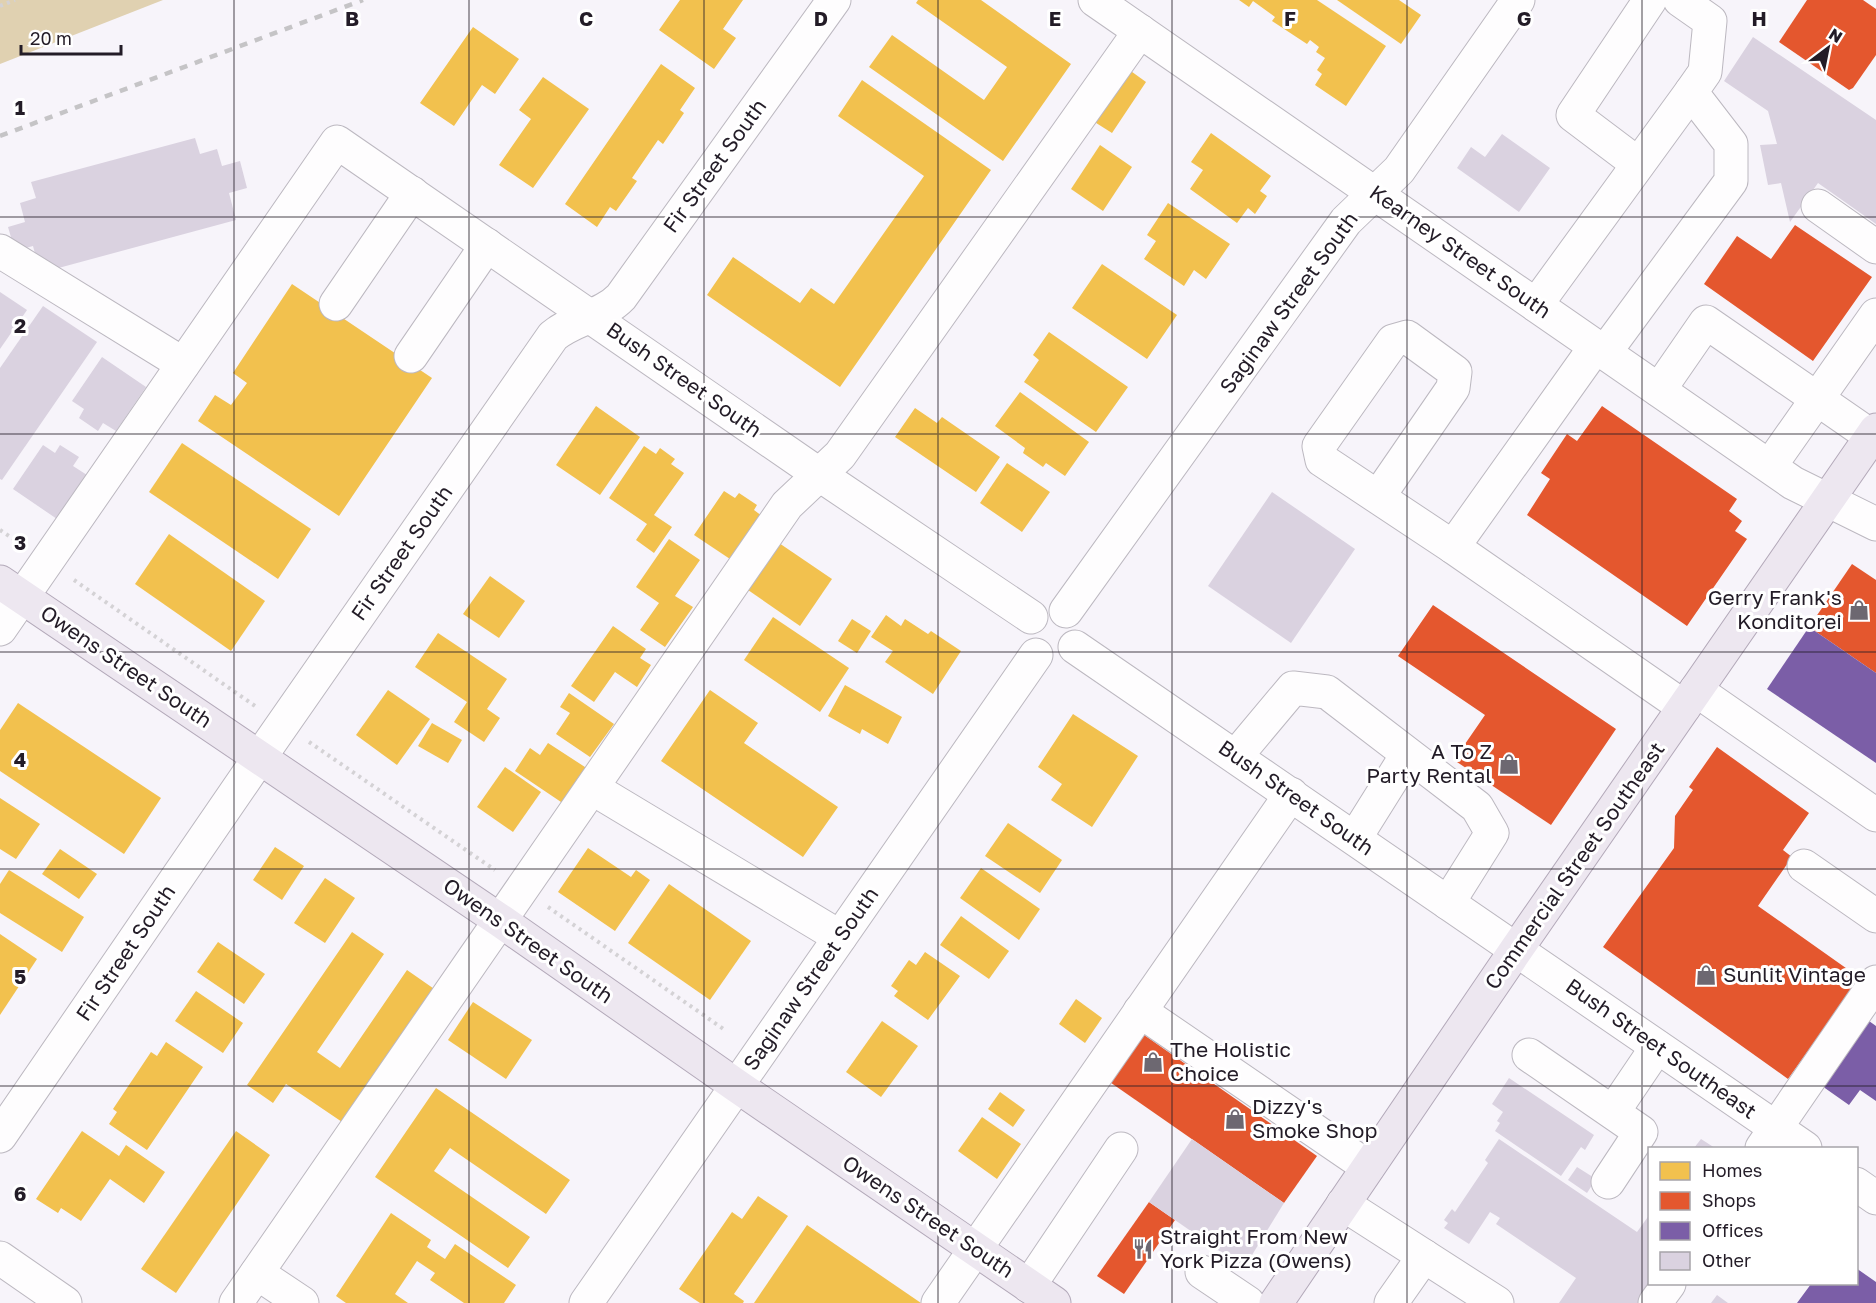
<svg xmlns="http://www.w3.org/2000/svg" width="1876" height="1303" viewBox="0 0 1876 1303" font-family="'Golos Text',sans-serif">
<rect width="100%" height="100%" fill="#f7f4fa"/>
<path fill="#e0d1b1" d="M 0,0 L 163,0 L 0,64 Z"/>
<g fill="#f2c14e">
<path d="M 680,0 L 743,0 L 723,29 L 736,38 L 714,69 L 659,30 Z"/>
<path d="M 918,0 L 981,0 L 1071,64 L 1003,161 L 869,67 L 892,35 L 984,100 L 1007,67 L 916,3 Z"/>
<path d="M 1239,0 L 1317,0 L 1386,46 L 1346,106 L 1315,85 L 1322,74 L 1317,70 L 1325,58 L 1316,52 L 1319,47 L 1310,40 L 1307,44 L 1272,21 L 1275,17 L 1253,1 L 1249,7 Z"/>
<path d="M 1337,0 L 1399,0 L 1421,15 L 1401,44 Z"/>
<path d="M 473,27 L 519,59 L 495,94 L 482,85 L 454,126 L 420,103 Z"/>
<path d="M 661,64 L 695,88 L 680,110 L 684,113 L 663,144 L 658,140 L 632,178 L 637,181 L 616,211 L 610,207 L 597,227 L 565,204 Z"/>
<path d="M 1128,69 L 1146,82 L 1112,133 L 1093,121 Z"/>
<path d="M 543,77 L 589,109 L 533,188 L 499,165 L 531,119 L 519,110 Z"/>
<path d="M 862,80 L 991,170 L 840,387 L 707,295 L 733,257 L 800,303 L 811,288 L 834,304 L 924,176 L 838,116 Z"/>
<path d="M 1211,133 L 1271,176 L 1260,191 L 1267,196 L 1255,214 L 1248,208 L 1237,223 L 1190,189 L 1203,170 L 1191,162 Z"/>
<path d="M 1100,145 L 1132,167 L 1103,211 L 1071,189 Z"/>
<path d="M 1168,203 L 1230,244 L 1206,279 L 1194,270 L 1184,286 L 1144,259 L 1156,241 L 1147,235 Z"/>
<path d="M 1102,264 L 1177,315 L 1147,359 L 1072,308 Z"/>
<path d="M 292,284 L 432,378 L 339,516 L 198,421 L 215,395 L 231,405 L 247,383 L 233,373 Z"/>
<path d="M 1049,332 L 1128,387 L 1096,432 L 1024,382 L 1039,360 L 1033,355 Z"/>
<path d="M 1020,392 L 1089,442 L 1065,476 L 1046,463 L 1043,467 L 1023,453 L 1025,448 L 995,426 Z"/>
<path d="M 596,406 L 640,437 L 600,495 L 556,465 Z"/>
<path d="M 915,408 L 937,423 L 942,417 L 1000,457 L 976,492 L 895,437 Z"/>
<path d="M 182,443 L 311,529 L 278,579 L 149,492 Z"/>
<path d="M 644,446 L 656,454 L 660,448 L 675,459 L 671,464 L 684,473 L 654,515 L 672,527 L 654,553 L 636,540 L 647,524 L 609,498 Z"/>
<path d="M 1007,463 L 1050,492 L 1022,532 L 980,503 Z"/>
<path d="M 724,491 L 735,498 L 739,493 L 757,505 L 754,510 L 766,519 L 736,563 L 694,535 Z"/>
<path d="M 169,534 L 265,601 L 231,651 L 135,584 Z"/>
<path d="M 669,539 L 700,560 L 675,596 L 693,607 L 665,647 L 640,630 L 659,603 L 636,587 Z"/>
<path d="M 779,543 L 832,579 L 800,626 L 748,590 Z"/>
<path d="M 490,576 L 525,601 L 499,638 L 463,614 Z"/>
<path d="M 886,615 L 901,626 L 905,619 L 928,634 L 931,631 L 961,651 L 933,694 L 885,662 L 893,651 L 871,637 Z"/>
<path d="M 773,617 L 849,668 L 820,712 L 744,660 Z"/>
<path d="M 852,619 L 871,631 L 857,653 L 838,641 Z"/>
<path d="M 613,626 L 646,649 L 640,658 L 651,665 L 637,687 L 615,672 L 594,702 L 571,686 Z"/>
<path d="M 438,633 L 507,679 L 487,709 L 500,718 L 484,742 L 454,722 L 467,702 L 415,667 Z"/>
<path d="M 845,685 L 902,717 L 888,744 L 862,729 L 860,734 L 828,716 Z"/>
<path d="M 388,690 L 430,719 L 397,765 L 356,735 Z"/>
<path d="M 710,690 L 758,723 L 744,743 L 838,807 L 803,857 L 661,761 Z"/>
<path d="M 569,693 L 614,724 L 590,757 L 556,734 L 570,713 L 560,707 Z"/>
<path d="M 18,703 L 161,798 L 124,854 L 0,771 L 0,730 Z"/>
<path d="M 1073,714 L 1138,756 L 1092,827 L 1051,800 L 1062,784 L 1038,767 Z"/>
<path d="M 432,723 L 462,740 L 448,763 L 418,746 Z"/>
<path d="M 548,743 L 588,769 L 564,804 L 515,771 L 530,748 L 540,755 Z"/>
<path d="M 505,767 L 541,792 L 513,832 L 477,807 Z"/>
<path d="M 0,798 L 40,824 L 16,859 L 0,849 Z"/>
<path d="M 1008,823 L 1062,860 L 1040,893 L 985,856 Z"/>
<path d="M 275,847 L 304,866 L 282,900 L 253,880 Z"/>
<path d="M 588,848 L 631,877 L 636,870 L 650,880 L 615,931 L 558,892 Z"/>
<path d="M 60,849 L 97,874 L 79,899 L 42,874 Z"/>
<path d="M 981,868 L 1040,909 L 1019,940 L 960,898 Z"/>
<path d="M 9,870 L 84,917 L 62,952 L 0,913 L 0,884 Z"/>
<path d="M 325,878 L 355,898 L 325,943 L 294,923 Z"/>
<path d="M 669,884 L 751,941 L 710,1000 L 628,943 Z"/>
<path d="M 961,916 L 1009,951 L 989,979 L 940,945 Z"/>
<path d="M 352,932 L 384,954 L 317,1052 L 340,1068 L 407,970 L 440,993 L 348,1126 L 286,1084 L 273,1103 L 247,1085 Z"/>
<path d="M 0,934 L 37,959 L 0,1015 Z"/>
<path d="M 218,942 L 265,974 L 244,1004 L 197,972 Z"/>
<path d="M 925,952 L 960,976 L 928,1020 L 894,996 L 898,991 L 891,986 L 909,960 L 916,965 Z"/>
<path d="M 196,991 L 243,1023 L 223,1053 L 175,1021 Z"/>
<path d="M 1076,999 L 1102,1018 L 1085,1043 L 1059,1024 Z"/>
<path d="M 473,1002 L 532,1040 L 506,1079 L 448,1040 Z"/>
<path d="M 882,1021 L 918,1046 L 881,1097 L 846,1072 Z"/>
<path d="M 166,1042 L 203,1067 L 147,1150 L 109,1124 L 117,1112 L 113,1109 L 151,1052 L 157,1056 Z"/>
<path d="M 436,1088 L 570,1180 L 546,1214 L 450,1148 L 434,1171 L 530,1237 L 508,1268 L 375,1177 Z"/>
<path d="M 1000,1092 L 1025,1110 L 1013,1127 L 988,1109 Z"/>
<path d="M 982,1117 L 1021,1144 L 997,1179 L 958,1151 Z"/>
<path d="M 82,1131 L 119,1156 L 126,1145 L 165,1172 L 144,1203 L 110,1179 L 81,1221 L 61,1208 L 58,1213 L 36,1199 Z"/>
<path d="M 236,1131 L 270,1155 L 176,1293 L 141,1269 Z"/>
<path d="M 758,1196 L 788,1216 L 734,1294 L 744,1301 L 743,1303 L 700,1303 L 679,1289 L 732,1212 L 742,1219 Z"/>
<path d="M 391,1213 L 431,1240 L 427,1247 L 445,1259 L 455,1244 L 516,1285 L 504,1303 L 464,1303 L 430,1280 L 435,1273 L 417,1261 L 395,1294 L 408,1303 L 346,1303 L 336,1296 Z"/>
<path d="M 807,1225 L 921,1303 L 754,1303 Z"/>
</g>
<g fill="#e4572e">
<path d="M 1807,0 L 1863,0 L 1876,9 L 1876,55 L 1853,88 L 1849,90 L 1779,42 Z"/>
<path d="M 1795,225 L 1872,277 L 1813,361 L 1704,284 L 1737,236 L 1771,259 Z"/>
<path d="M 1602,406 L 1737,499 L 1729,511 L 1742,521 L 1735,531 L 1747,539 L 1687,626 L 1527,515 L 1550,479 L 1541,473 L 1567,434 L 1577,441 Z"/>
<path d="M 1852,564 L 1876,580 L 1876,673 L 1809,627 Z"/>
<path d="M 1433,605 L 1616,729 L 1551,825 L 1454,760 L 1485,715 L 1398,656 Z"/>
<path d="M 1717,747 L 1809,813 L 1783,850 L 1792,857 L 1758,906 L 1860,978 L 1788,1079 L 1603,947 L 1674,848 L 1675,816 L 1693,790 L 1689,787 Z"/>
<path d="M 1137,1030 L 1317,1156 L 1284,1203 L 1104,1078 Z"/>
<path d="M 1149,1202 L 1175,1220 L 1124,1294 L 1097,1276 Z"/>
</g>
<g fill="#7b5ea7">
<path d="M 1809,627 L 1876,673 L 1876,763 L 1767,689 Z"/>
<path d="M 1869,1021 L 1876,1026 L 1876,1101 L 1860,1090 L 1849,1105 L 1822,1086 Z"/>
<path d="M 1856,1268 L 1876,1282 L 1876,1303 L 1797,1303 L 1811,1284 L 1856,1284 Z"/>
</g>
<g fill="#dad2e0">
<path d="M 1753,37 L 1876,120 L 1876,224 L 1818,183 L 1790,222 L 1781,183 L 1768,185 L 1760,145 L 1777,144 L 1768,111 L 1724,81 Z"/>
<path d="M 1502,134 L 1550,168 L 1519,212 L 1457,168 L 1471,147 L 1485,157 Z"/>
<path d="M 195,138 L 200,154 L 217,149 L 222,166 L 240,161 L 247,188 L 229,193 L 236,220 L 40,273 L 33,246 L 15,251 L 8,227 L 25,222 L 20,203 L 36,198 L 31,182 Z"/>
<path d="M 0,292 L 27,310 L 0,349 Z"/>
<path d="M 43,306 L 97,342 L 2,480 L 0,479 L 0,368 Z"/>
<path d="M 102,357 L 146,387 L 116,431 L 103,423 L 98,431 L 79,418 L 84,409 L 72,401 Z"/>
<path d="M 43,445 L 55,453 L 60,445 L 79,457 L 73,466 L 87,475 L 57,519 L 13,489 Z"/>
<path d="M 1272,492 L 1355,549 L 1291,643 L 1208,586 Z"/>
<path d="M 1509,1078 L 1594,1135 L 1585,1150 L 1581,1147 L 1561,1176 L 1495,1131 L 1500,1123 L 1497,1121 L 1503,1112 L 1492,1104 Z"/>
<path d="M 1192,1139 L 1284,1203 L 1244,1268 L 1149,1202 Z"/>
<path d="M 1499,1139 L 1637,1232 L 1650,1214 L 1650,1284 L 1639,1303 L 1559,1303 L 1576,1278 L 1496,1224 L 1500,1218 L 1490,1212 L 1469,1244 L 1444,1228 L 1448,1223 L 1444,1220 L 1452,1209 L 1455,1212 L 1488,1163 L 1485,1160 Z"/>
<path d="M 1701,1139 L 1715,1148 L 1694,1148 Z"/>
<path d="M 1577,1167 L 1596,1179 L 1587,1193 L 1568,1180 Z"/>
<path d="M 1717,1295 L 1728,1303 L 1711,1303 Z"/>
</g>
<g fill="none" stroke-linecap="round" stroke-linejoin="round">
<g stroke="#bcb8c0" stroke-width="35">
<g id="minor">
<path d="M 1095,0 L 1793,483 L 1876,524"/>
<path d="M 1638,164 L 1573,115 L 1650,0"/>
<path d="M 1818,206 L 1876,247"/>
<path d="M 0,251 L 183,364"/>
<path d="M 336,304 L 412,193"/>
<path d="M 1536,305 L 1691,92"/>
<path d="M 1596,346 L 1453,547 L 1684,707"/>
<path d="M 1605,352 L 1731,181 L 1731,144 L 1691,92 L 1705,72 L 1710,21 L 1680,0"/>
<path d="M 411,356 L 487,245"/>
<path d="M 1659,390 L 1706,322 L 1871,436"/>
<path d="M 1770,466 L 1876,315"/>
<path d="M 1378,497 L 1453,388 L 1455,372 L 1407,337 L 1393,341 L 1319,446 L 1322,460 L 1453,547"/>
<path d="M 1066,611 L 1346,221 L 1399,170 L 1518,0"/>
<path d="M 0,629 L 337,142 L 820,475 L 1031,617"/>
<path d="M 1075,647 L 1805,1148"/>
<path d="M 1696,690 L 1876,815"/>
<path d="M 1236,756 L 1293,688 L 1327,692 L 1477,807 L 1492,833 L 1448,903"/>
<path d="M 592,788 L 840,937"/>
<path d="M 1355,838 L 1407,755"/>
<path d="M 1804,866 L 1876,916"/>
<path d="M 1140,1011 L 1368,1167"/>
<path d="M 1529,1055 L 1641,1132 L 1608,1182"/>
<path d="M 1613,1112 L 1657,1047"/>
<path d="M 0,1136 L 260,757 L 553,336 C 573,319 603,316 621,297 L 834,0"/>
<path d="M 1762,1148 L 1876,982"/>
<path d="M 1856,1184 L 1876,1198"/>
<path d="M 1343,1204 L 1497,1303"/>
<path d="M 0,1258 L 65,1303"/>
<path d="M 1202,1272 L 1248,1303"/>
<path d="M 257,1273 L 302,1303"/>
<path d="M 1029,1286 L 1121,1149"/>
<path d="M 236,1303 L 787,505 L 840,455 L 1140,31"/>
<path d="M 586,1303 L 1036,655"/>
<path d="M 938,1303 L 1291,794"/>
<path d="M 1391,1303 L 1424,1256"/>
<path d="M 1655,1303 L 1669,1284"/>
</g>
</g>
<g stroke="#b3a9b9" stroke-width="35">
<g id="major">
<path d="M 0,582 L 501,921 L 737,1086 L 1054,1303"/>
<path d="M 1276,1303 L 1516,950 L 1876,430"/>
</g>
</g>
<g stroke="#d4d2d5" stroke-width="4" stroke-dasharray="3 4.5" stroke-linecap="butt">
<path d="M 0,6 L 15,0"/>
<path d="M 0,530 L 21,544"/>
<path d="M 74,580 L 255,706"/>
<path d="M 309,742 L 495,870"/>
<path d="M 548,907 L 725,1030"/>
</g>
<use href="#minor" stroke="#fefdfe" stroke-width="33"/>
<use href="#major" stroke="#ede7f0" stroke-width="33"/>
<path stroke="#c5c4c6" stroke-width="4.5" stroke-dasharray="8 8" stroke-linecap="butt" d="M 0,136 L 363,0"/>
</g>
<path fill="none" stroke="#231c27" stroke-width="1.5" stroke-opacity="0.55" d="M 234,0 L 234,1303M 469,0 L 469,1303M 704,0 L 704,1303M 938,0 L 938,1303M 1172,0 L 1172,1303M 1407,0 L 1407,1303M 1642,0 L 1642,1303M 0,217 L 1876,217M 0,434 L 1876,434M 0,652 L 1876,652M 0,869 L 1876,869M 0,1086 L 1876,1086"/>
<defs>
<g id="shop-bare" transform="scale(1.62)"><path d="M-5-2.5h2.3a2.7 3.5 0 0 1 5.4 0H5L5.5 6h-11ZM-1.5-2.5h3a1.5 2.3 0 0 0-3 0Z" fill="#6d6871" stroke="#fff" stroke-width="2.5" paint-order="stroke"/></g>
<g id="restaurant-bare" transform="scale(1.62)"><path d="M-5-6h1v4h1v-4h1v4h1v-4h1v5L-1.5 .5V6h-2V.5L-5-1ZM5-6V6H3V1.5H1.5Q1.5-4 5-6Z" fill="#6d6871" stroke="#fff" stroke-width="2.5" paint-order="stroke"/></g>
</defs>
<g fill-rule="evenodd">
<use href="#shop-bare" x="1859" y="610"/>
<use href="#shop-bare" x="1509" y="764"/>
<use href="#shop-bare" x="1706" y="975"/>
<use href="#shop-bare" x="1153" y="1062"/>
<use href="#shop-bare" x="1235" y="1119"/>
<use href="#restaurant-bare" x="1143" y="1249"/>
</g>
<g text-anchor="middle" stroke-width="6" stroke-linejoin="round" paint-order="stroke">
<g font-size="21" fill="#231c27" stroke="#fff">
<text transform="translate(715 166) rotate(-54)" y="7">Fir Street South</text>
<text transform="translate(1460 252) rotate(35)" y="7">Kearney Street South</text>
<text transform="translate(1289 303) rotate(-54)" y="7">Saginaw Street South</text>
<text transform="translate(684 380) rotate(35)" y="7">Bush Street South</text>
<text transform="translate(402 553) rotate(-55)" y="7">Fir Street South</text>
<text transform="translate(126 667) rotate(34)" y="7">Owens Street South</text>
<text transform="translate(1296 798) rotate(35)" y="7">Bush Street South</text>
<text transform="translate(1575 866) rotate(-55)" y="7">Commercial Street Southeast</text>
<text transform="translate(528 941) rotate(35)" y="7">Owens Street South</text>
<text transform="translate(126 953) rotate(-56)" y="7">Fir Street South</text>
<text transform="translate(811 979) rotate(-55)" y="7">Saginaw Street South</text>
<text transform="translate(1661 1049) rotate(35)" y="7">Bush Street Southeast</text>
<text transform="translate(928 1217) rotate(34)" y="7">Owens Street South</text>
</g>
<g font-size="21" fill="#231c27" stroke="#fff" text-anchor="start">
<text x="1842" y="605" text-anchor="end">Gerry Frank's<tspan x="1842" dy="24">Konditorei</tspan></text>
<text x="1492" y="759" text-anchor="end">A To Z<tspan x="1492" dy="24">Party Rental</tspan></text>
<text x="1723" y="982">Sunlit Vintage</text>
<text x="1170" y="1057">The Holistic<tspan x="1170" dy="24">Choice</tspan></text>
<text x="1252" y="1114">Dizzy's<tspan x="1252" dy="24">Smoke Shop</tspan></text>
<text x="1160" y="1244">Straight From New<tspan x="1160" dy="24">York Pizza (Owens)</tspan></text>
</g>
</g>
<g font-size="20" text-anchor="middle" font-weight="bold" fill="#231c27" stroke="#fff" stroke-width="6" stroke-linejoin="round" paint-order="stroke">
<text x="352" y="26">B</text>
<text x="586" y="26">C</text>
<text x="821" y="26">D</text>
<text x="1055" y="26">E</text>
<text x="1290" y="26">F</text>
<text x="1524" y="26">G</text>
<text x="1759" y="26">H</text>
<text x="20" y="115">1</text>
<text x="20" y="333">2</text>
<text x="20" y="550">3</text>
<text x="20" y="767">4</text>
<text x="20" y="984">5</text>
<text x="20" y="1201">6</text>
</g>
<rect x="1648" y="1147" width="210" height="138" fill="#ffffff" stroke="#a7a4a9" stroke-width="1.5"/>
<rect x="1660" y="1162" width="30" height="18" fill="#f2c14e" stroke="#a7a4a9" stroke-width="1.5"/>
<text x="1702" y="1177" font-size="18" fill="#231c27">Homes</text>
<rect x="1660" y="1192" width="30" height="18" fill="#e4572e" stroke="#a7a4a9" stroke-width="1.5"/>
<text x="1702" y="1207" font-size="18" fill="#231c27">Shops</text>
<rect x="1660" y="1222" width="30" height="18" fill="#7b5ea7" stroke="#a7a4a9" stroke-width="1.5"/>
<text x="1702" y="1237" font-size="18" fill="#231c27">Offices</text>
<rect x="1660" y="1252" width="30" height="18" fill="#dad2e0" stroke="#a7a4a9" stroke-width="1.5"/>
<text x="1702" y="1267" font-size="18" fill="#231c27">Other</text>
<g transform="translate(1828 48) rotate(32)" stroke="#ffffff" stroke-width="4.5" paint-order="stroke">
<path d="M0-4.5L10 22L0 15L-10 22Z" fill="#231c27"/>
<text y="-9" font-size="16" font-weight="bold" text-anchor="middle" fill="#231c27">N</text>
</g>
<path d="M21 45v9h100v-9" fill="none" stroke="#231c27" stroke-width="3"/>
<text x="30" y="45" font-size="18" fill="#231c27" stroke="#ffffff" stroke-width="4.5" paint-order="stroke">20 m</text>
</svg>
